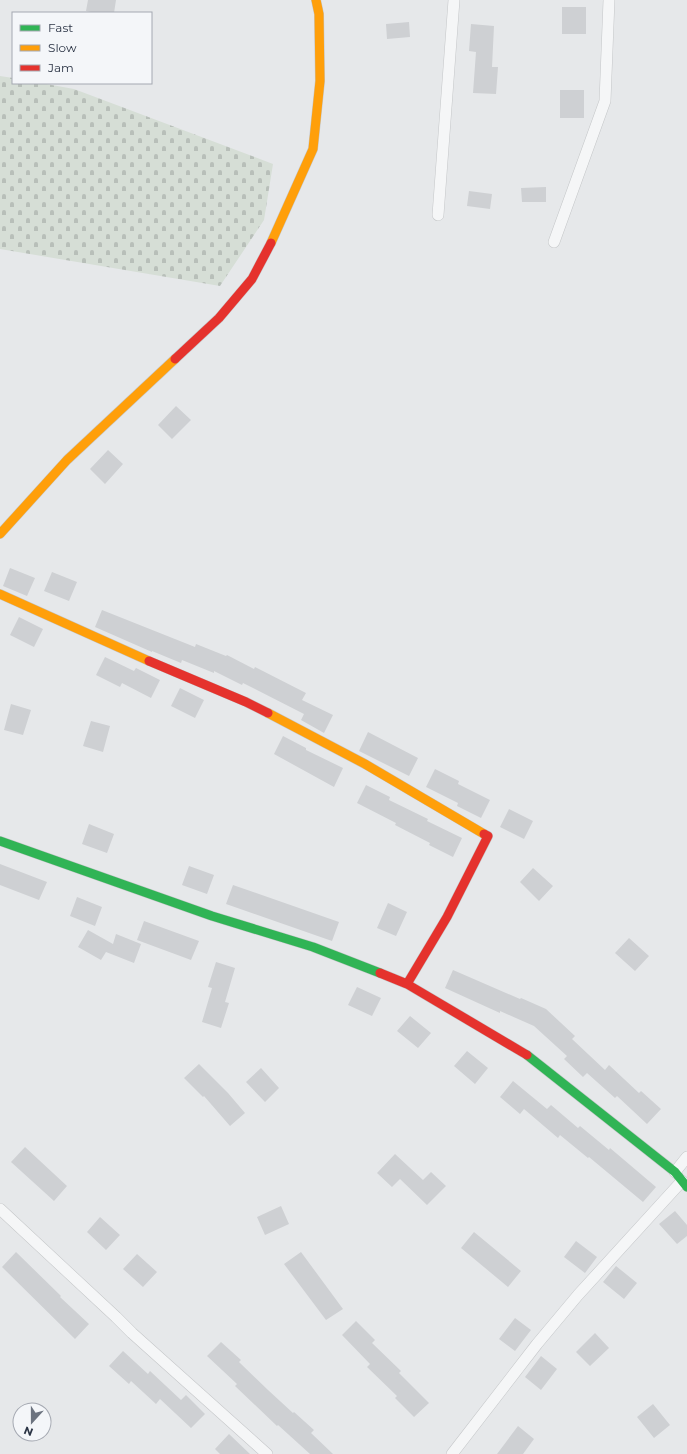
<svg xmlns="http://www.w3.org/2000/svg" width="687" height="1454" font-family="Montserrat,sans-serif">
	<style>
		.cemetery { fill: url(#cemetery-stones) }
		.building { fill: #ced0d3 }
		.lines { fill: none; stroke-linecap: round; stroke-linejoin: round }
		.street-casing { stroke: #c4c6c8; stroke-width: 12 }
		.fast-casing { stroke: #c4c6c8; stroke-width: 10 }
		.slow-casing { stroke: #c4c6c8; stroke-width: 10 }
		.jam-casing { stroke: #c4c6c8; stroke-width: 10 }
		.street { stroke: #f5f6f7; stroke-width: 11 }
		.fast { stroke: #30b455; stroke-width: 9 }
		.slow { stroke: #ff9f0a; stroke-width: 9 }
		.jam { stroke: #e5322d; stroke-width: 9 }
	</style>
	<defs>
		<pattern id="cemetery-stones" width="16" height="16" patternUnits="userSpaceOnUse"><rect width="16" height="16" fill="#d6ded6"/><path d="M2 7V4a2 2 0 0 1 4 0v3zM10 15v-3a2 2 0 0 1 4 0v3z" fill="#b8bfb9"/></pattern>
	</defs>
	<rect width="100%" height="100%" fill="#e6e8ea"/>
	<!-- cemetery -->
	<path class="cemetery" d="M0,76L13,78V83H41L74,89L273,164L264,220L220,286L0,249Z"/>
	<!-- building -->
	<path class="building" d="M88,0H116L114,13H96L86,11Z
		M562,7H586V34H562Z
		M409,22L410,37L387,39L386,24Z
		M471,24L494,26L492,67H498L496,94L473,93L476,52L469,51Z
		M560,90H584V118H560Z
		M546,187V202H522L521,188Z
		M469,191L492,194L490,209L467,206Z
		M176,406L191,420L172,439L158,425Z
		M108,450L123,464L105,484L90,469Z
		M10,568L35,578L27,596L3,586Z
		M52,572L77,582L69,601L44,591Z
		M102,610L195,647L196,644L226,656L227,655L254,669L255,667L306,693L302,700L333,715L324,733L301,720L304,714L243,683L242,685L214,671V673L182,660L181,663L152,651V652L95,627Z
		M19,617L43,629L34,647L10,635Z
		M105,657L134,671L136,668L160,680L151,698L122,683L120,687L96,675Z
		M180,688L204,700L195,718L171,706Z
		M11,704L31,710L23,735L4,730Z
		M91,721L110,726L103,752L83,746Z
		M368,732L418,758L409,776L359,751Z
		M283,736L306,748V750L343,768L334,787L274,754Z
		M435,769L459,781L458,784L490,800L481,818L457,806L458,803L426,787Z
		M366,785L390,797L389,800L428,819L427,821L462,838L453,857L429,845L430,843L395,825L396,823L357,803Z
		M509,809L533,821L524,839L500,827Z
		M89,824L114,834L107,853L82,844Z
		M0,864L47,882L39,900L0,885Z
		M189,866L214,875L207,894L182,885Z
		M533,868L553,886L539,901L520,882Z
		M233,885L339,922L332,941L226,904Z
		M77,897L102,907L95,926L70,916Z
		M388,903L407,912L396,936L377,928Z
		M144,921L199,941L191,960L137,940Z
		M88,930L113,944L116,934L141,944L134,963L106,952L101,960L78,947Z
		M629,938L649,956L635,971L615,953Z
		M216,962L235,968L225,1002L229,1003L221,1028L202,1022L212,988L208,987Z
		M453,970L520,999L521,998L546,1009L575,1036L572,1039L605,1070L609,1065L639,1093L641,1091L661,1109L647,1124L617,1096L615,1098L587,1073L583,1077L564,1059L567,1056L534,1026L500,1011V1013L445,988Z
		M357,987L381,998L372,1016L348,1005Z
		M410,1016L431,1033L418,1048L397,1031Z
		M467,1051L488,1068L475,1084L454,1066Z
		M199,1064L228,1093L245,1113L230,1126L204,1096L203,1097L184,1078Z
		M261,1068L279,1088L265,1102L246,1082Z
		M513,1081L547,1109L551,1105L578,1128L580,1126L609,1150L610,1148L656,1187L643,1202L589,1157L588,1158L560,1135L558,1138L524,1109L520,1114L500,1097Z
		M25,1147L67,1186L54,1201L11,1162Z
		M395,1154L423,1180L431,1172L446,1186L427,1205L400,1179L392,1187L377,1173Z
		M281,1206L289,1224L265,1235L257,1217Z
		M675,1211L687,1225V1236L677,1244L659,1224Z
		M100,1217L120,1235L106,1250L87,1232Z
		M474,1232L521,1271L508,1287L461,1248Z
		M576,1241L597,1257L585,1273L564,1257Z
		M16,1252L61,1296L60,1297L89,1324L75,1339L2,1267Z
		M301,1252L343,1309L326,1320L284,1264Z
		M137,1254L157,1272L143,1287L123,1269Z
		M616,1266L637,1283L624,1299L603,1282Z
		M515,1318L531,1330L515,1351L499,1339Z
		M356,1321L375,1340L372,1343L401,1371L399,1373L429,1403L414,1417L395,1398L397,1396L367,1367L370,1364L342,1335Z
		M595,1333L609,1348L590,1366L576,1352Z
		M221,1342L241,1360L239,1362L268,1390L293,1413L294,1412L314,1430L311,1433L333,1454H310L278,1425L277,1426L235,1386L237,1384L207,1356Z
		M123,1351L148,1374L150,1371L181,1400L186,1395L205,1414L191,1428L160,1399L156,1404L131,1381L129,1384L109,1366Z
		M541,1356L557,1369L541,1390L525,1377Z
		M653,1404L670,1425L654,1438L637,1417Z
		M518,1426L534,1439L523,1454H497Z
		M229,1434L250,1454H220L215,1449Z"/>
	<g class="lines">
		<!-- street casing -->
		<g class="street-casing">
			<path id="street" d="M438,215L454,0
				M554,242L605,101L609,0
				M675,1172L687,1157
				M0,1209L116,1317L132,1333L267,1454
				M452,1454L537,1344L578,1295L682,1181"/>
		</g>
		<!-- fast casing -->
		<g class="fast-casing">
			<path id="fast" d="M0,841L212,916L313,947L380,973
				M527,1055L675,1172L687,1187"/>
		</g>
		<!-- slow casing -->
		<g class="slow-casing">
			<path id="slow" d="M271,243L313,149L320,81L319,14L316,0
				M0,534L67,460L175,359
				M0,594L149,661
				M268,713L365,764L484,834"/>
		</g>
		<!-- jam casing -->
		<g class="jam-casing">
			<path id="jam" d="M175,359L219,318L252,279L271,243
				M149,661L246,702L268,713
				M380,973L407,984L527,1055
				M407,984L447,917L488,836L484,834"/>
		</g>
		<!-- street -->
		<use href="#street" class="street"/>
		<!-- fast -->
		<use href="#fast" class="fast"/>
		<!-- slow -->
		<use href="#slow" class="slow"/>
		<!-- jam -->
		<use href="#jam" class="jam"/>
	</g>
	<!-- legend -->
	<rect x="12" y="12" width="140" height="72" fill="#f4f6f9" stroke="#a4a8b1"/>
	<rect x="20" y="25" width="20" height="6" fill="#30b455" stroke="#a4a8b1"/>
	<text x="48" y="32" font-size="12" fill="#2b3445">Fast</text>
	<rect x="20" y="45" width="20" height="6" fill="#ff9f0a" stroke="#a4a8b1"/>
	<text x="48" y="52" font-size="12" fill="#2b3445">Slow</text>
	<rect x="20" y="65" width="20" height="6" fill="#e5322d" stroke="#a4a8b1"/>
	<text x="48" y="72" font-size="12" fill="#2b3445">Jam</text>
	<!-- north arrow -->
	<g transform="translate(32 1422) rotate(201)"><circle r="19" fill="#f4f6f9" stroke="#a4a8b1"/>
	<path d="M0-3L7 15L0 10L-7 15Z" fill="#6c737f"/>
	<text y="-6" font-size="11" font-weight="bold" text-anchor="middle" fill="#2b3445">N</text>
	</g>
</svg>
